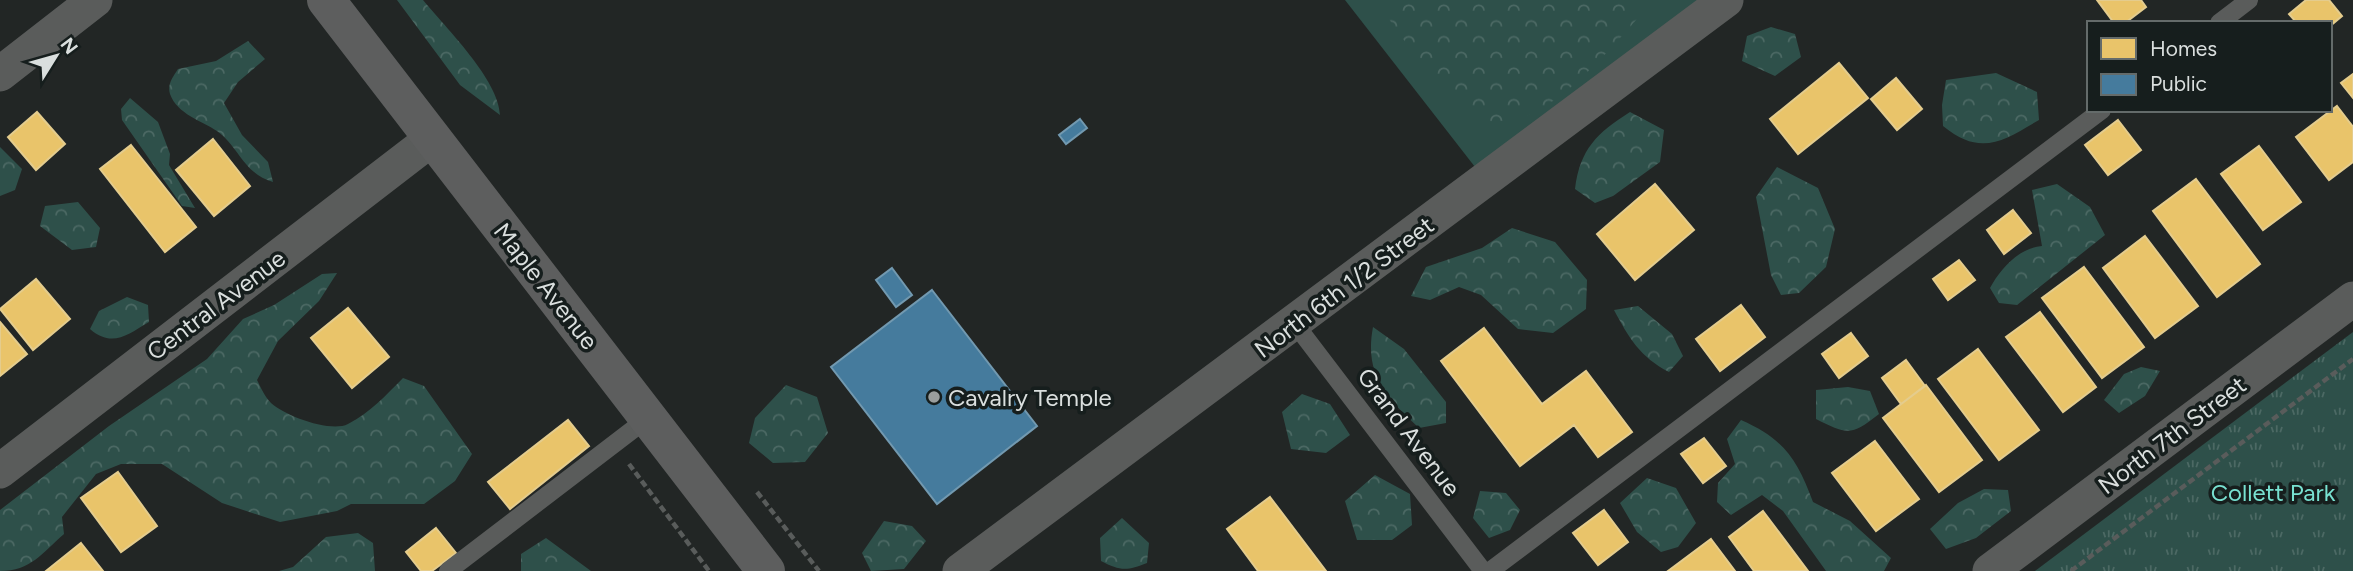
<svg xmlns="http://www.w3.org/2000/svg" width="2353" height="571" font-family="Figtree,sans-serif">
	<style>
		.grass { fill: #2e504a }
		.forest { fill: url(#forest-crowns) }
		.park { fill: url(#park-tufts) }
		.homes { fill: #e9c46a; stroke: #e4cc8d; stroke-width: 2 }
		.public { fill: #457b9d; stroke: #7299b0; stroke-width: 2 }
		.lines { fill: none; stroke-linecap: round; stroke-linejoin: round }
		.path { stroke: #595c5b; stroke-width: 4.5; stroke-dasharray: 7 3.5; stroke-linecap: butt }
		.service { stroke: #5a5c5b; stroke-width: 18 }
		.minor { stroke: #5a5c5b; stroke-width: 35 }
		.secondary { stroke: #5d5e5e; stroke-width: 38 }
		.poi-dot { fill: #9a9e9d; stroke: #161e1d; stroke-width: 2.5 }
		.labels { text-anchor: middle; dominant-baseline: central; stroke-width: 7; stroke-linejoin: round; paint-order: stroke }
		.street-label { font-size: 24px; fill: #dadfde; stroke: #161e1d }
		.poi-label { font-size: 24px; fill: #dadfde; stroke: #161e1d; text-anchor: start }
		.park-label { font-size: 24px; fill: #78e1d1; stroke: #161e1d }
	</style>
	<defs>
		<pattern id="forest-crowns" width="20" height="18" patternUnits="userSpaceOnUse" patternTransform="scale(1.75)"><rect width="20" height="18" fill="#2e504a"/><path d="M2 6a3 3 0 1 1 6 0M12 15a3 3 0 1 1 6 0" fill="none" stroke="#4c6964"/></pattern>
		<pattern id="park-tufts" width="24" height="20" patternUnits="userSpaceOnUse" patternTransform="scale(1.75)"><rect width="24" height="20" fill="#2e504a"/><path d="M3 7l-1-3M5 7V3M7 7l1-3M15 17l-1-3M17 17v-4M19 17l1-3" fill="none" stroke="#4c6964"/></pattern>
	</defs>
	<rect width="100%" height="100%" fill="#222625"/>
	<!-- grass -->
	<path class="grass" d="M1345,0H1701L1475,167Z"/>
	<!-- forest -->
	<path class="forest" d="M397,0H423C446,28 499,80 500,115L460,85Z
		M1379,0H1654C1620,37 1563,110 1513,120C1502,122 1491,121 1480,122C1451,96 1393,35 1379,0Z
		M1771,27L1795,34L1801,57L1775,76L1742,61L1747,36Z
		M248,41L265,59L238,82L224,103L242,135L268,162L273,182C243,173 240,148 217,131C202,121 177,114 170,94C167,84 173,77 178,69L216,61Z
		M1996,73L2037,92L2039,120C2003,141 1981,157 1943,126L1942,105L1946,80Z
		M130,98L158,122L170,154L169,165L195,208L182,206L122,120L121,109Z
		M1630,112L1664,130L1660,162L1613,196L1595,203L1575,189C1580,149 1597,133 1630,112Z
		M0,147L22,169L15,190L0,196Z
		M1777,167L1818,188L1835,229L1826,267L1799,293L1781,295L1771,275L1756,197Z
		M2057,184L2090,207L2105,235L2017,305L1999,303L1990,288C2001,268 2019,248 2042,246L2032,190Z
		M78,202L100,228L96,247L72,250L40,226L45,206Z
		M1512,228L1555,242L1587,280L1586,309L1553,333L1518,329L1481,295L1459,287L1430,300L1411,296L1426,267L1482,248Z
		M337,273L319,301L278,341L257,380C261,388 265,397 271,403C285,416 331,433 348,424C370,413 386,395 403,378L424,386L472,454L455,481L424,504H351L337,511L280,522L222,503L162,464H121L96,474L62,517L64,534C42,553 31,571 0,571V510L109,426L207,359L243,319L274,305L322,274Z
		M127,297L148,305L149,322C127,335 112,348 90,329L99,311Z
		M1638,306L1672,334L1683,356L1669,372C1640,357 1629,338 1614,310Z
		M1373,327L1404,349L1446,402V423L1419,428C1386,397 1364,375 1373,327Z
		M2141,367L2160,371L2145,396L2119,413L2104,400L2124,374Z
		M786,385L817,397L828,433L805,462L773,463L749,443L755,418Z
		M1848,387L1870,391L1879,414C1851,436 1848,435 1816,419V390Z
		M1302,394L1330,404L1350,435L1326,453L1291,449L1282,412Z
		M1741,420C1784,439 1797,459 1813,502L1850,521L1891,558L1884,571H1826L1783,511L1762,495L1731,515L1717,502L1718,483L1735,464L1727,439Z
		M1375,475L1410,494L1412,525L1392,540H1357L1345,501Z
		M1647,478L1676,488L1696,523L1678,547L1661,552L1637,532L1620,503Z
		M1984,489L2008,490L2011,511L1976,538L1946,549L1930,529L1958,503Z
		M1480,491L1506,493L1520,510L1510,530L1489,538L1473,518Z
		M1122,518L1149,543L1147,563C1127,571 1120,571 1101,561L1100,538Z
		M884,521L912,526L926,541L904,569L871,571L862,553Z
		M358,533L373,543L375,571H279L293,567L326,537Z
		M546,538L591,571H521V554Z"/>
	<!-- park -->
	<path class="park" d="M2353,332V571H2035Z"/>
	<!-- homes -->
	<path class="homes" d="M2097,0H2141L2146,7L2125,23H2114Z
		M2306,0H2329L2342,16L2330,26V23H2297L2289,14Z
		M1839,63L1868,98L1798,154L1770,119Z
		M2353,74V98L2341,83Z
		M1896,78L1922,109L1897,130L1871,99Z
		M2337,106L2353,127V162L2329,180L2296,137Z
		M37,112L65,144L36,170L8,137Z
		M2118,120L2141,150L2108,175L2085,145Z
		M213,139L250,186L214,216L176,170Z
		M131,145L196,227L165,252L100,169Z
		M2259,146L2301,202L2263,230L2221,174Z
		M2196,179L2260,264L2217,297L2153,211Z
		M1655,184L1694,230L1635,280L1597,234Z
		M2013,210L2031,233L2004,254L1987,230Z
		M2145,236L2198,306L2155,338L2103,268Z
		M1959,260L1975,280L1948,300L1933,279Z
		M2084,267L2144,347L2102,378L2042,298Z
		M36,279L70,319L33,350L0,309Z
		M1741,305L1765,337L1720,371L1696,339Z
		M348,308L389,357L352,388L311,338Z
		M2040,312L2096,387L2063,412L2006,337Z
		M0,322L27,354L0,376Z
		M1484,328L1542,404L1586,371L1632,432L1598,457L1574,425L1520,466L1441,361Z
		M1851,333L1868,356L1839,378L1822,354Z
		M1978,349L2039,430L1999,460L1938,379Z
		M1906,360L1925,386L1901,404L1882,378Z
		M1926,385L1982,460L1939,492L1883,418Z
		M568,420L589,446L510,509L488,482Z
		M1704,438L1726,466L1703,483L1681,454Z
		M1875,441L1919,499L1876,531L1832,473Z
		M118,472L157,526L121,552L81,498Z
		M1270,497L1326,571H1258L1227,529Z
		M1604,510L1628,542L1598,565L1573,533Z
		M1763,511L1808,571H1754L1729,537Z
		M436,528L456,553L432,571H421L406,552Z
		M1711,539L1735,571H1668Z
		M81,543L103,571H46Z"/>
	<!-- public -->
	<path class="public" d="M1080,119L1087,128L1066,144L1059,135Z
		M892,268L912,295L896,307L876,280Z
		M932,290L1037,426L937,504L831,367Z"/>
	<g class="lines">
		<!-- path -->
		<path class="path" d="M629,464L709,571
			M757,492L819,571
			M2071,571L2353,359"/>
		<!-- service -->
		<path class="service" d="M2219,23L2249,0
			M1295,324L1483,571
			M448,571L648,418
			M1490,571L2102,110"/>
		<!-- minor -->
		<path class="minor" d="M0,74L95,0
			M0,471L433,138
			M960,571L1726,0
			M1990,571L2353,299"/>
		<!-- secondary -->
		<path class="secondary" d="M326,0L766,571"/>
	</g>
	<!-- markers -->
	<circle class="poi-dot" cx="934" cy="397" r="7"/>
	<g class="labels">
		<!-- street labels -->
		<g class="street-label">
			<text transform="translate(546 286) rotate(52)">Maple Avenue</text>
			<text transform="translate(1344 287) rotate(-37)">North 6th 1/2 Street</text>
			<text transform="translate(216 305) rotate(-37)">Central Avenue</text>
			<text transform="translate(1409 432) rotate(53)">Grand Avenue</text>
			<text transform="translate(2172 435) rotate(-37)">North 7th Street</text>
		</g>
		<!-- poi labels -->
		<g class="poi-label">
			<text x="948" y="397">Cavalry Temple</text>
		</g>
		<!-- park labels -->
		<g class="park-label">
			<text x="2273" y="492">Collett Park</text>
		</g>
	</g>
	<!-- legend -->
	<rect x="2087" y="21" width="245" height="91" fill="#161e1d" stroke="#646b6a" stroke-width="2"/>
	<rect x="2101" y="38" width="35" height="21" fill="#e9c46a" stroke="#646b6a" stroke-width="2"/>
	<text x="2150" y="56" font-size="21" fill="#dadfde">Homes</text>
	<rect x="2101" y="74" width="35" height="21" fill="#457b9d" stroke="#646b6a" stroke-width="2"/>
	<text x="2150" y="91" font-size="21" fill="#dadfde">Public</text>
	<!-- north arrow -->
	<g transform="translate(56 56) rotate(53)" stroke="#161e1d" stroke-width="5" paint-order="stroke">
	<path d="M0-5L12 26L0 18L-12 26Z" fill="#dadfde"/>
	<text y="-10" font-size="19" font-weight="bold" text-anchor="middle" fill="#dadfde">N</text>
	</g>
</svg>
